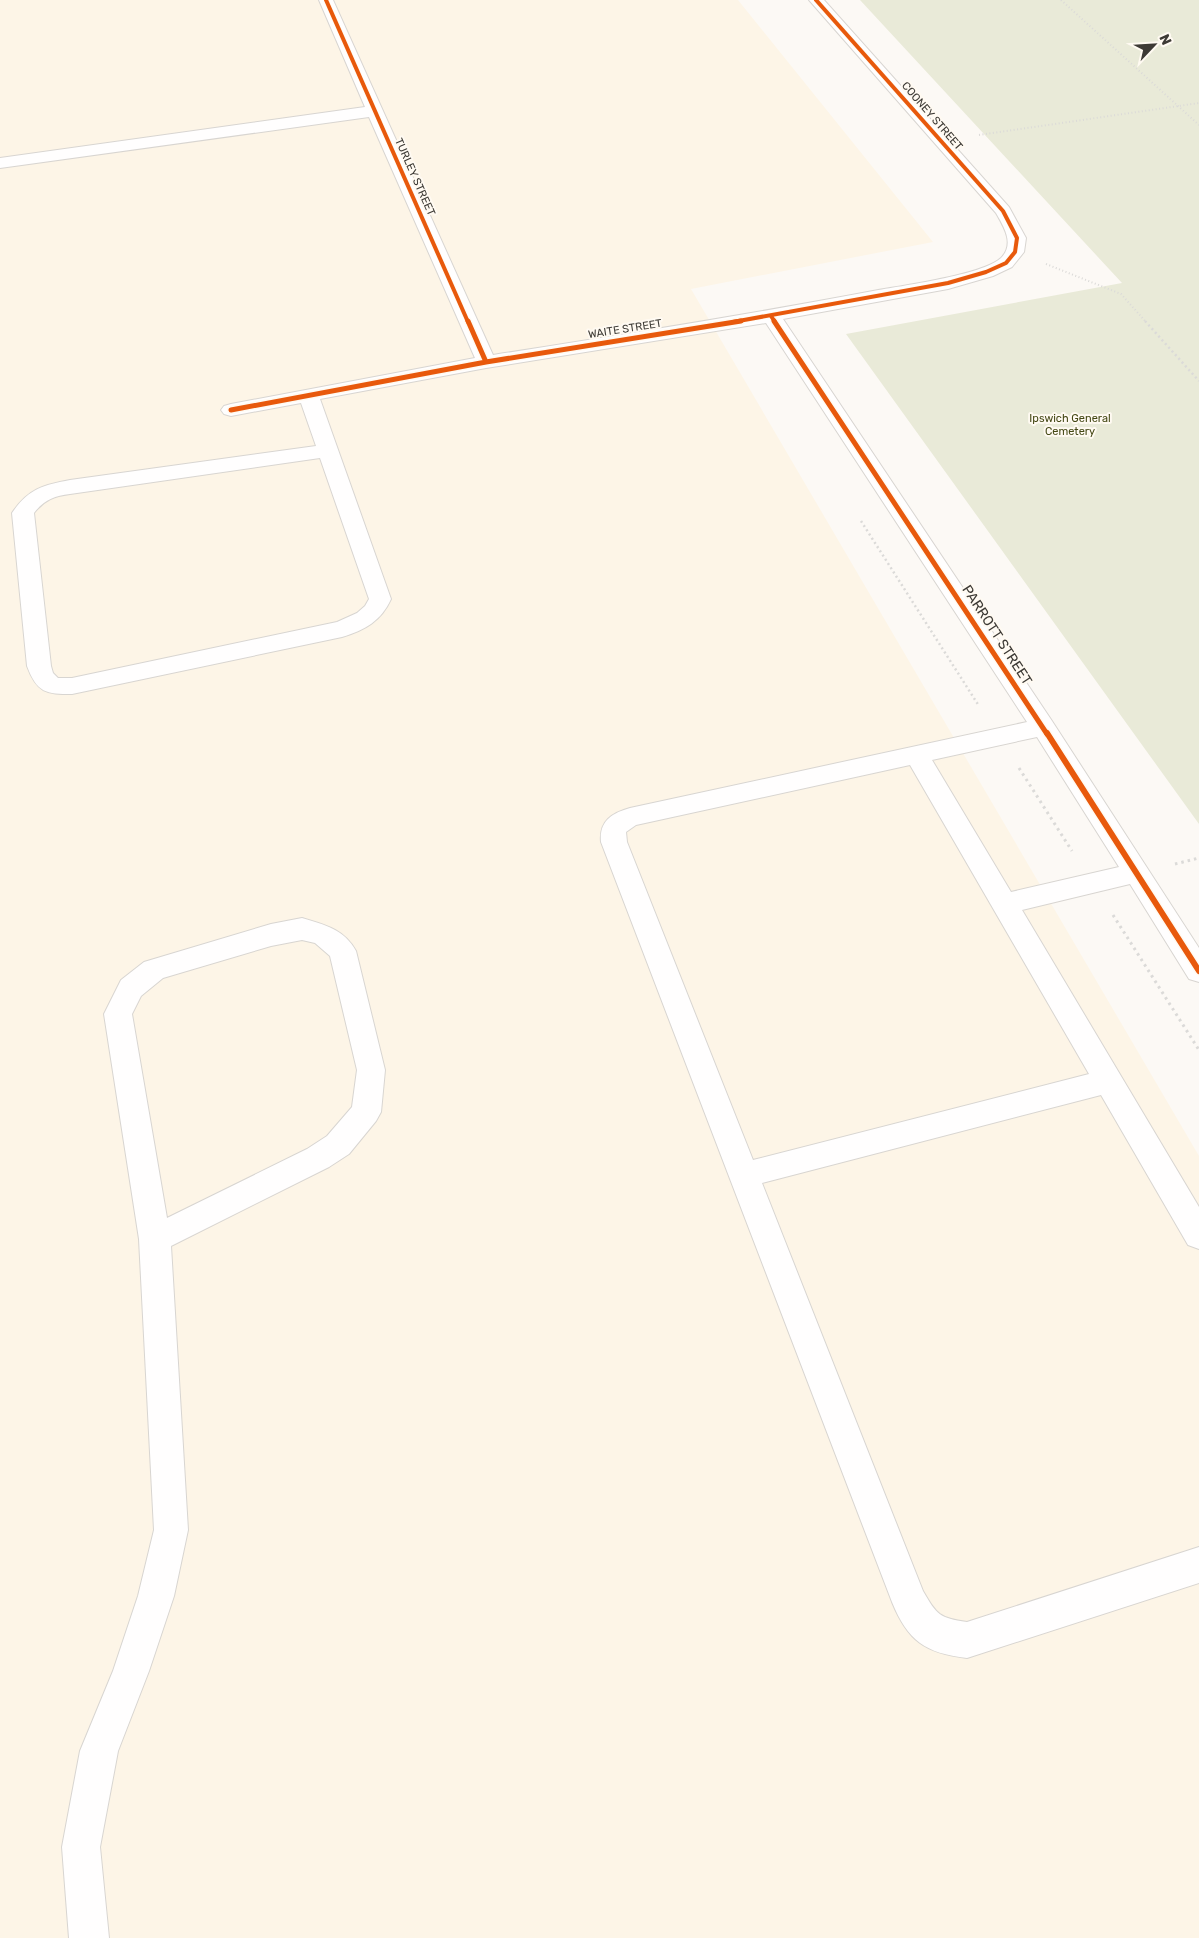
<svg xmlns="http://www.w3.org/2000/svg" width="1199" height="1938" font-family="Rubik,sans-serif">
	<style>
		.built { fill: #fdf5e7 }
		.green { fill: #e9ead8 }
		.lines { fill: none; stroke-linecap: round; stroke-linejoin: round }
		.minor-casing { stroke: #d8d5d1; stroke-width: 2 }
		.path-far2 { stroke: #dbdad8; stroke-width: 2; stroke-dasharray: 1 2.5; stroke-linecap: butt }
		.path-far1 { stroke: #dbdad8; stroke-width: 2.5; stroke-dasharray: 2 3; stroke-linecap: butt }
		.path { stroke: #dbdad8; stroke-width: 3; stroke-dasharray: 2.5 4; stroke-linecap: butt }
		.minor { fill: #fffefe; fill-rule: evenodd }
		.cycleway-far2-casing { stroke: #fffaf2; stroke-width: 5.5 }
		.cycleway-far1-casing { stroke: #fffaf2; stroke-width: 8 }
		.cycleway-casing { stroke: #fffaf2; stroke-width: 9 }
		.cycleway-far2 { stroke: #e8590c; stroke-width: 4 }
		.cycleway-far1 { stroke: #e8590c; stroke-width: 5 }
		.cycleway { stroke: #e8590c; stroke-width: 6 }
		.labels { text-anchor: middle; dominant-baseline: central; stroke-width: 4; stroke-linejoin: round; paint-order: stroke }
		.far-street-label { font-size: 11px; fill: #3d3a35; stroke: #fffaf2 }
		.far-park-label { font-size: 11px; fill: #444815; stroke: #fffaf2 }
		.street-label { font-size: 14px; fill: #3d3a35; stroke: #fffaf2 }
	</style>
	<rect width="100%" height="100%" fill="#fcf9f5"/>
	<!-- built -->
	<path class="built" d="M0,0H738L933,242L691,289L1199,1156V1938H0Z"/>
	<!-- green -->
	<path class="green" d="M860,0H1199V824L846,334L1122,283Z"/>
	<g class="lines">
		<!-- minor casing -->
		<g class="minor-casing">
			<path id="minor" d="M319,0H333L493,355C620,335 747,315 873,291C900,286 983,275 1001,258C1015,244 1004,227 996,213L809,0H824L1009,207L1026,238L1024,252L1012,267L993,276L948,289L783,319L1052,721L1199,948V982L1189,979L1130,884L1022,910L1199,1207V1249L1188,1245L1101,1095L762,1183L923,1591C937,1615 939,1618 967,1622L1199,1547V1583L967,1658C925,1653 908,1641 892,1602L601,842C599,821 612,813 630,808L1027,722L766,323L486,368L320,399L391,599C381,621 365,630 342,637L72,694C46,694 37,693 27,666L12,513C28,489 43,485 70,480L316,446L301,403L231,416L224,414L221,410L224,406L231,404L475,358L369,117L0,168V158L365,107ZM320,458L369,599L365,606L357,613L337,622L72,678H58L53,673L51,666L34,513C44,500 54,496 70,494ZM1037,737L1119,867L1011,892L932,760ZM910,765L1089,1074L753,1160L627,842L626,832L636,825Z
				M302,918C325,925 344,929 356,951L385,1070L381,1112L376,1121L349,1154L329,1167L171,1246L188,1530L174,1596L149,1671L118,1751L100,1847L109,1938H69L62,1847L80,1751L113,1671L138,1596L154,1530L139,1239L104,1014L121,980L144,962L271,924ZM302,940L315,943L330,956L357,1070L352,1107L327,1136L307,1149L167,1218L132,1014L141,996L163,978L271,946Z"/>
		</g>
		<!-- path-far2 -->
		<path class="path-far2" d="M1061,0L1199,125
			M979,135L1199,103
			M1046,264L1121,294L1146,322"/>
		<!-- path-far1 -->
		<path class="path-far1" d="M1145,321L1199,381
			M861,521L979,706"/>
		<!-- path -->
		<path class="path" d="M1019,768L1072,851
			M1175,864L1199,858
			M1113,915L1199,1050"/>
		<!-- minor -->
		<use href="#minor" class="minor"/>
		<!-- cycleway-far2 casing -->
		<g class="cycleway-far2-casing">
			<path id="cycleway-far2" d="M326,0L468,322
				M771,316L775,322
				M733,322L948,283L986,272L1006,263L1015,252L1017,238L1003,211L816,0"/>
		</g>
		<!-- cycleway-far1 casing -->
		<g class="cycleway-far1-casing">
			<path id="cycleway-far1" d="M468,321L486,362
				M774,321L1047,734
				M231,410L486,362L741,321"/>
		</g>
		<!-- cycleway casing -->
		<g class="cycleway-casing">
			<path id="cycleway" d="M1047,733L1199,971"/>
		</g>
		<!-- cycleway-far2 -->
		<use href="#cycleway-far2" class="cycleway-far2"/>
		<!-- cycleway-far1 -->
		<use href="#cycleway-far1" class="cycleway-far1"/>
		<!-- cycleway -->
		<use href="#cycleway" class="cycleway"/>
	</g>
	<g class="labels">
		<!-- far-street labels -->
		<g class="far-street-label">
			<text transform="translate(932 116) rotate(49)">COONEY STREET</text>
			<text transform="translate(415 177) rotate(66)">TURLEY STREET</text>
			<text transform="translate(625 329) rotate(-9)">WAITE STREET</text>
		</g>
		<!-- far-park labels -->
		<g class="far-park-label">
			<text x="1070" y="418">Ipswich General<tspan x="1070" dy="13">Cemetery</tspan></text>
		</g>
		<!-- street labels -->
		<g class="street-label">
			<text transform="translate(997 635) rotate(57)">PARROTT STREET</text>
		</g>
	</g>
	<!-- north arrow -->
	<g transform="translate(1154 45) rotate(65)" stroke="#fffaf2" stroke-width="4" paint-order="stroke">
	<path d="M0-4L9 19L0 12L-9 19Z" fill="#3d3a35"/>
	<text y="-8" font-size="14" font-weight="bold" text-anchor="middle" fill="#3d3a35">N</text>
	</g>
</svg>
